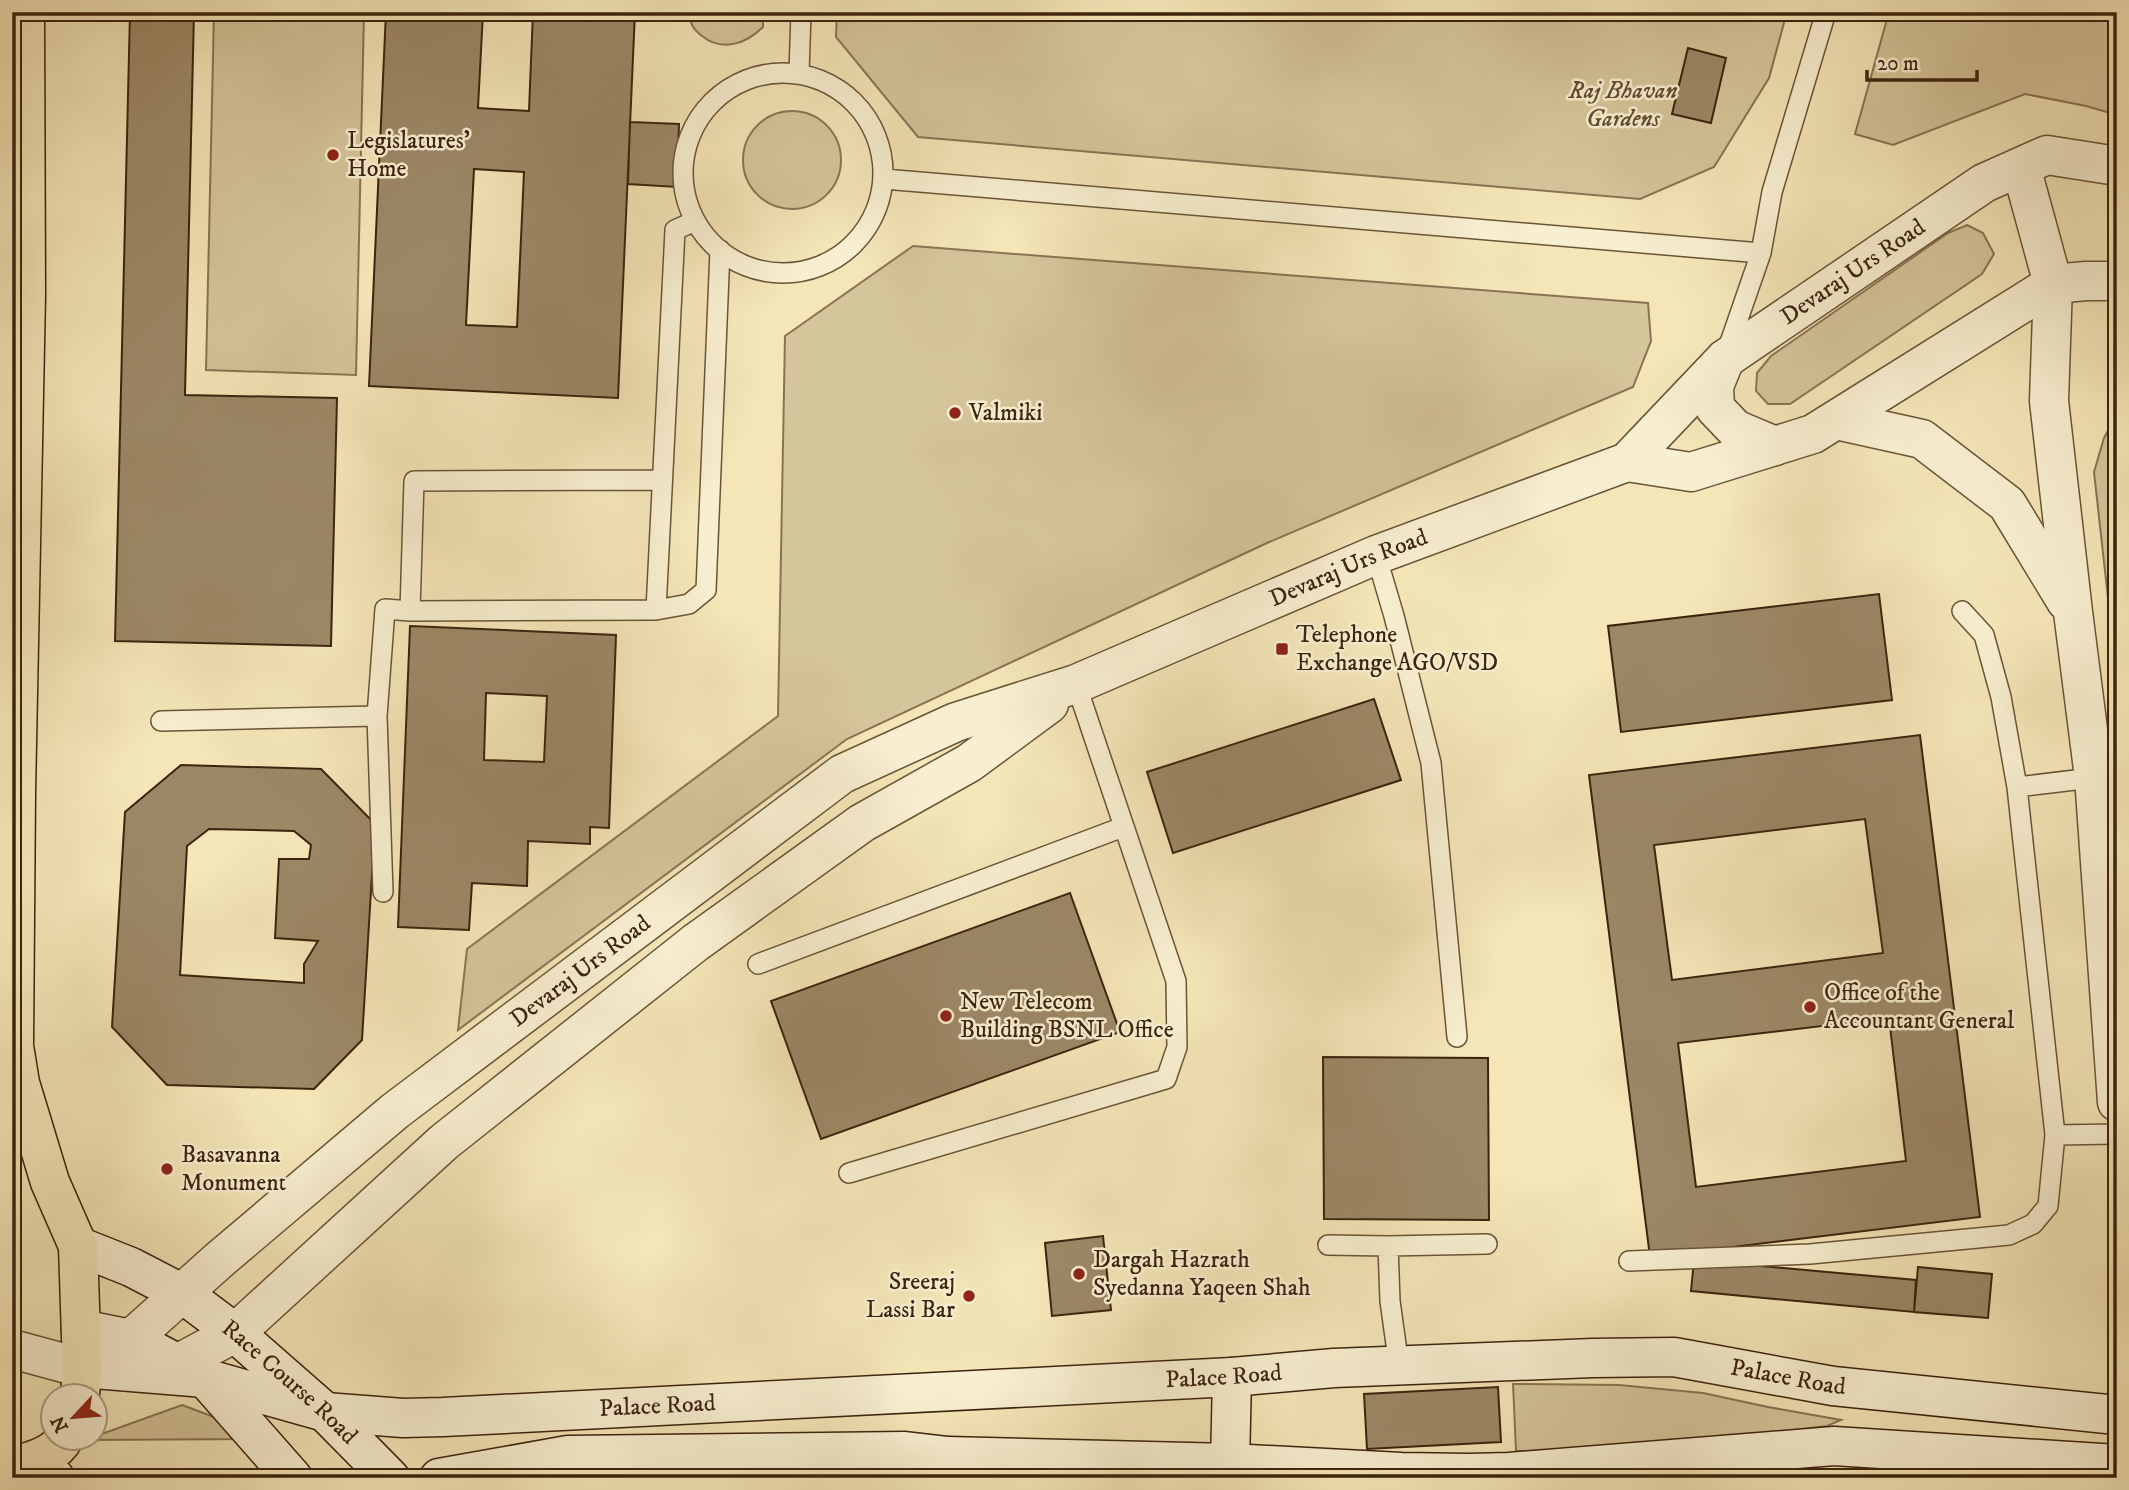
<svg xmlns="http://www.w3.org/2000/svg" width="2129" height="1490" font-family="'IM FELL DW Pica',serif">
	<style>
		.green { fill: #d5c59a; stroke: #887454; stroke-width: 2 }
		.building { fill: #9c8866; stroke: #3c230e; stroke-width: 2; fill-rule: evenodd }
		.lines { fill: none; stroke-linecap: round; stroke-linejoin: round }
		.service-casing { stroke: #6a5438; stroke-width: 22 }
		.tertiary-casing { stroke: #6a5438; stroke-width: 41 }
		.secondary-casing { stroke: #3c230e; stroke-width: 41 }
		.primary-casing { stroke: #3c230e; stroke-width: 41 }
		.service { stroke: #f8efd0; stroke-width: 19 }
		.tertiary { stroke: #f8efd0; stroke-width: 38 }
		.secondary { stroke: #f8efd0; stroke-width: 38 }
		.primary { stroke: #f4e6b7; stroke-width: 38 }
		.poi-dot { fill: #8f2418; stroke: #f8efd0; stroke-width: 2.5 }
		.labels { text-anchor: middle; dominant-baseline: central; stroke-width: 5; stroke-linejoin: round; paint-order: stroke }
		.park-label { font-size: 24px; font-style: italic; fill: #624c31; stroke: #f8efd0 }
		.poi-label { font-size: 24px; fill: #3c230e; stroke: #f8efd0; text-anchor: start }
		.street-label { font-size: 24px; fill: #3c230e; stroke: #f8efd0 }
	</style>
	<rect width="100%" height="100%" fill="#f4e6b7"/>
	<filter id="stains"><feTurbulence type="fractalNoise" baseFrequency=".00286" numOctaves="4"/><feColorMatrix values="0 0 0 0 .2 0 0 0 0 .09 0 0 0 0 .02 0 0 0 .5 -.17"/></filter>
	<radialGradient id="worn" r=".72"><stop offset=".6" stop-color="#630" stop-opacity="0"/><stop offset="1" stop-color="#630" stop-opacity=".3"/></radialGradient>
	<!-- green -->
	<path class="green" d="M214,12H364L356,375L206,370Z
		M690,12H763V27C746,44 722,52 702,36C693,29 689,23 690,12Z
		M837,12H1787L1769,78L1714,167L1640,199L918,137L836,37Z
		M1889,12H2117V115L2086,106L2025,94L1893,145L1855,134Z
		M743 160a49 49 0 1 1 98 0a49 49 0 1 1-98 0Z
		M1967,225L1983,233L1994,254L1982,274L1790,404H1768L1756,391L1757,373L1771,356L1948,233Z
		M913,246L1648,303L1651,341L1633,387L1267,543L847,739L458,1030L467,949L778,716L785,336Z
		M2117,414V679L2094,472L2104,438Z
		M1513,1384L1619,1385L1703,1393L1768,1407L1841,1420L1827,1426L1712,1440L1604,1450L1516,1451Z
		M182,1405L222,1420L252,1439L85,1440Z"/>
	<!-- building -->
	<path class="building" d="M130,12H194L185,395L337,398L331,646L115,641Z
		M386,12H483L478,108L529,111L533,12H635L618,398L369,386ZM474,169L524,172L517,327L466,325Z
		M1688,48L1726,58L1711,123L1672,114Z
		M630,122L679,124L677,187L628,184Z
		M1879,594L1892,700L1621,732L1608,626Z
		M410,626L616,635L609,828L590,827V844L528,841L527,886L472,883L469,930L398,927ZM486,693L547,696L544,762L484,760Z
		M1374,699L1401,780L1173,853L1147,772Z
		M1920,735L1980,1217L1650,1257L1589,775ZM1865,819L1883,953L1672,980L1654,845ZM1889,1018L1906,1161L1696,1187L1678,1043Z
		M181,765L321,769L375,824L362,1040L314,1089L167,1085L112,1027L125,812ZM209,829L294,831L311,845L309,859H279L275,938L318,941L304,964V983L180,975L187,846Z
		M1070,893L1120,1032L821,1139L771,1001Z
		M1323,1057L1488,1058L1489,1220L1324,1219Z
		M1103,1236L1111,1310L1052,1316L1045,1243Z
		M1694,1260L1916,1280L1914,1312L1691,1291Z
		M1918,1267L1992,1274L1988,1318L1914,1312Z
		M1498,1387L1501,1442L1367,1449L1364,1394Z"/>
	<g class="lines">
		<!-- service casing -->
		<g class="service-casing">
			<path id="service" d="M683 173a100 100 0 1 1 200 0a100 100 0 1 1-200 0Z
				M799,73L801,12
				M884,179L1761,253
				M1726,354L1761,253L1772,192L1826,12
				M1376,555L1394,616L1431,763L1457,1037
				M656,610L675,230L695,221
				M410,611L414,481L662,480
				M377,716L383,892
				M161,721L377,716L385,609L410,611L656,610L689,604L706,590L720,250
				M2017,787L2117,775
				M758,964L1123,827
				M2055,1135L2117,1134
				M849,1173L1166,1079L1177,1047L1176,981L1076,684
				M1328,1245L1388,1246
				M1629,1261L1810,1254L2009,1235L2033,1224L2048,1206L2055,1135L2017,787L2001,697L1984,635L1962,611
				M1399,1366L1390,1301L1388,1246L1487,1244"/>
		</g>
		<!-- tertiary casing -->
		<g class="tertiary-casing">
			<g id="tertiary">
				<path d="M2021,167L2053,284L2049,401L2073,612L2094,777L2117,1102"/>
				<path d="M1725,359L1714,386L1715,408L1735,429L1775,446"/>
				<path d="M1836,420L1922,439L2007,504L2066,601"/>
				<path d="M1627,462L1691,472L1813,434L2053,284L2086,281H2117"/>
				<path id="s1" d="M131,1339L218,1261L395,1111L842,774L956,722L1076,684L1376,555L1627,462L1725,359L1984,183L2047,155L2117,166"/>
				<path d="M12,1349L82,1368"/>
				<path d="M179,1363L235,1333L444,1142L695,943L862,823L969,763L1049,704"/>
			</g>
		</g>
		<!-- secondary casing -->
		<g class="secondary-casing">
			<g id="secondary">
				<path id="s2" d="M78,1246L131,1267L183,1294L235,1333L325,1412L390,1478"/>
				<path d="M81,1329L131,1339L205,1378L293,1478"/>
				<path id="s3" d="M82,1368L205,1378L325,1412L403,1418L443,1417L1232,1377L1334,1368L1593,1358L1674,1357L1833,1386L2117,1415"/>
				<path d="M1230,1463L1232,1377"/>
				<path d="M12,1473L55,1478"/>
				<path d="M439,1478L568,1455L905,1451L948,1456L1230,1463L1401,1472L1469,1473L1509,1472L1834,1446L2117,1464"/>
			</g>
		</g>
		<!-- primary casing -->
		<g class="primary-casing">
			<path id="primary" d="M25,12L26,295L16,793L14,1046L20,1083L50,1182L78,1246L82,1368L80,1396
				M12,1467C30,1461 55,1456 64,1438"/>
		</g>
		<!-- service -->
		<use href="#service" class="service"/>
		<!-- tertiary -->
		<use href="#tertiary" class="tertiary"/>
		<!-- secondary -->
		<use href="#secondary" class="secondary"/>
		<!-- primary -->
		<use href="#primary" class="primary"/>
	</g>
	<!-- markers -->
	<g class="poi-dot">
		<circle cx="333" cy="155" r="7"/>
		<circle cx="955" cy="413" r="7"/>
		<rect x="1275" y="642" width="14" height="14" rx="3.5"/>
		<circle cx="1810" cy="1007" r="7"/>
		<circle cx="946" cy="1016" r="7"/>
		<circle cx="167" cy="1169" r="7"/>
		<circle cx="1079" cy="1274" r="7"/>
		<circle cx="969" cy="1296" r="7"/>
	</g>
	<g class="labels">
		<!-- park labels -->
		<g class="park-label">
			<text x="1623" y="91">Raj Bhavan<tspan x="1623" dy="28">Gardens</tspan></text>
		</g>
		<!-- poi labels -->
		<g class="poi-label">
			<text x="347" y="141">Legislatures'<tspan x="347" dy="28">Home</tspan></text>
			<text x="969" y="413">Valmiki</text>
			<text x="1296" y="635">Telephone<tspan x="1296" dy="28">Exchange AGO/VSD</tspan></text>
			<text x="1824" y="993">Office of the<tspan x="1824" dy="28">Accountant General</tspan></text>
			<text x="960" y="1002">New Telecom<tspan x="960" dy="28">Building BSNL Office</tspan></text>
			<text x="181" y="1155">Basavanna<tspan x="181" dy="28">Monument</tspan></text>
			<text x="1093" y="1260">Dargah Hazrath<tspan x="1093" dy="28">Syedanna Yaqeen Shah</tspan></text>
			<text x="955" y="1282" text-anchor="end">Sreeraj<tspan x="955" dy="28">Lassi Bar</tspan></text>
		</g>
		<!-- street labels -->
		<g class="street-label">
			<text stroke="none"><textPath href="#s1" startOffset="2051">Devaraj Urs Road</textPath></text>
			<text stroke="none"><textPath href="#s1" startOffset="1456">Devaraj Urs Road</textPath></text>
			<text stroke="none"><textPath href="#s1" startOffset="581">Devaraj Urs Road</textPath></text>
			<text stroke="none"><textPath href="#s3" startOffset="1148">Palace Road</textPath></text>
			<text stroke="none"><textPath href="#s3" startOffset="1715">Palace Road</textPath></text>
			<text stroke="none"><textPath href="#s2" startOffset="254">Race Course Road</textPath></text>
			<text stroke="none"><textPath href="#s3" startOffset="581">Palace Road</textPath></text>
		</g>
	</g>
	<!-- margin -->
	<rect width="2129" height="1490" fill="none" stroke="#f4e6b7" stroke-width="42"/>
	<rect x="14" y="14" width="2101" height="1462" fill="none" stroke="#3c230e" stroke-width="3.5"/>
	<rect x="21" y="21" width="2087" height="1448" fill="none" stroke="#3c230e" stroke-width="2"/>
	<!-- north arrow -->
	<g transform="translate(74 1417) rotate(244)"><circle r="33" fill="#f8efd0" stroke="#ad9d82" stroke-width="2"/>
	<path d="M0-5L12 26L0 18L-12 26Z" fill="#8f2418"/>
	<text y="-10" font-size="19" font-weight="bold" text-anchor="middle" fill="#3c230e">N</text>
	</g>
	<!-- scale -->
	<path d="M1867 70v10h110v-10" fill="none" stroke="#3c230e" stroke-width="3.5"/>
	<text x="1877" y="70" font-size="21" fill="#3c230e" stroke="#f8efd0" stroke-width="5" paint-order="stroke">20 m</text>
	<rect width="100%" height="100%" filter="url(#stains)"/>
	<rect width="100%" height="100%" fill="url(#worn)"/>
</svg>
